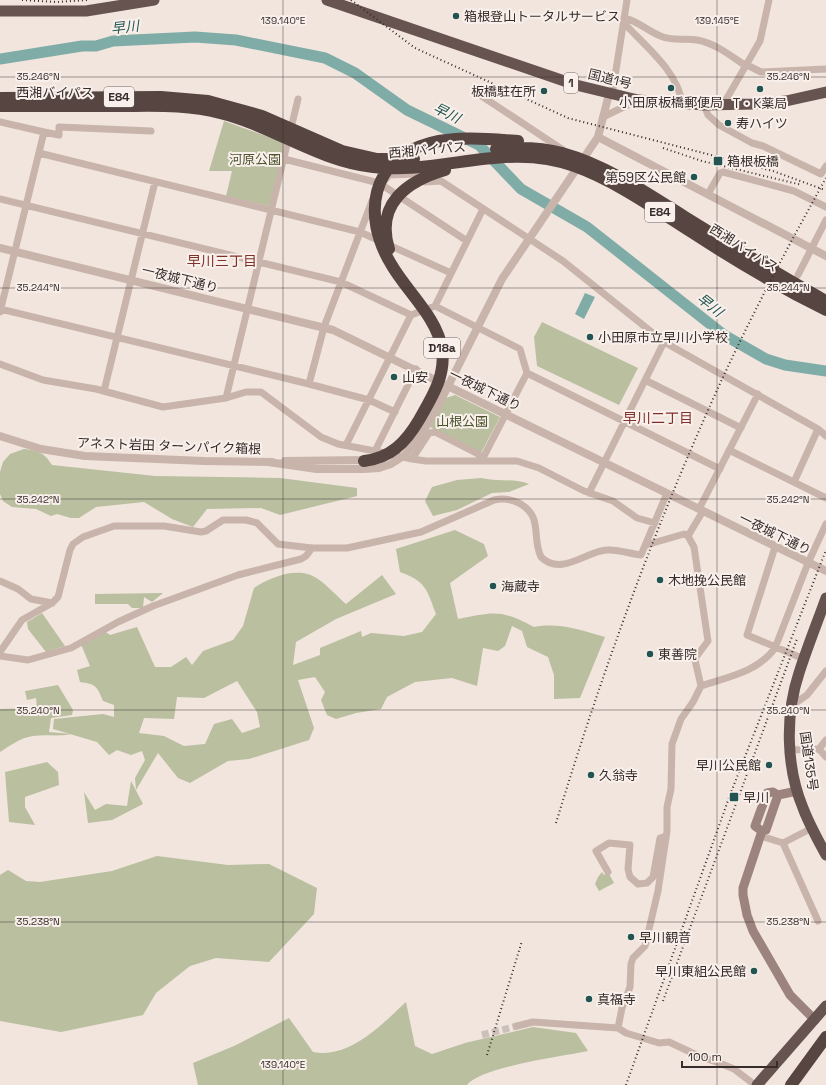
<svg xmlns="http://www.w3.org/2000/svg" width="826" height="1085" font-family="'Space Grotesk','Noto Sans JP',sans-serif">
	<style>
		.green { fill: #b9bf9f; fill-rule: evenodd }
		.water { fill: #80aca7 }
		.lines { fill: none; stroke-linecap: round; stroke-linejoin: round }
		.river { stroke: #80aca7; stroke-width: 11 }
		.minor-tunnel { stroke: #ccc0ba; stroke-width: 7; stroke-dasharray: 7 3.5; stroke-linecap: butt }
		.minor { stroke: #c8b4ab; stroke-width: 7 }
		.tertiary { stroke: #c8b4ab; stroke-width: 8 }
		.secondary { stroke: #9c837d; stroke-width: 9 }
		.trunk { stroke: #67534f; stroke-width: 11 }
		.motorway { stroke: #574542; stroke-width: 12 }
		.rail { stroke: #362c2a; stroke-width: 2; stroke-dasharray: 1 3; stroke-linecap: butt }
		.ticks { fill: none; stroke: #362c2a; stroke-width: 1; stroke-opacity: 0.45 }
		.poi-dot { fill: #225551; stroke: #f9f0eb; stroke-width: 1.5 }
		.labels { text-anchor: middle; dominant-baseline: central; stroke-width: 4; stroke-linejoin: round; paint-order: stroke }
		.shield { fill: #f9f0eb; stroke: #706764; stroke-width: 1 }
		.shield-label { font-size: 12px; font-weight: bold; fill: #362c2a }
		.poi-label { font-size: 13px; fill: #362c2a; stroke: #f9f0eb; text-anchor: start }
		.street-label { font-size: 13px; fill: #362c2a; stroke: #f9f0eb }
		.park-label { font-size: 13px; fill: #4b532f; stroke: #f9f0eb }
		.water-label { font-size: 14px; font-style: italic; fill: #225551; stroke: #f9f0eb }
		.neighbourhood-label { font-size: 14px; fill: #7f3129; stroke: #f9f0eb }
		.ticks-label { font-size: 10px; text-anchor: middle; fill: #362c2a; stroke: #f9f0eb; stroke-width: 4; stroke-linejoin: round; paint-order: stroke }
	</style>
	<rect width="100%" height="100%" fill="#f1e5de"/>
	<!-- green -->
	<path class="green" d="M224,121L285,143L269,206L226,196L232,171H209Z
		M542,322L638,368L619,405L537,366L534,337Z
		M455,395L500,417L481,453L430,427L446,398Z
		M24,449C38,451 44,452 52,465L155,476L280,478L357,488V496L280,515L261,508L207,509L193,527L172,519L144,502L96,507L79,518H71L57,514L51,516L36,509L12,507L3,501L0,494V472L3,462L10,454Z
		M481,478C498,482 515,478 529,484L509,492L492,493L457,510L433,516L425,501L432,487L457,480Z
		M455,530L484,544L488,556L450,583L458,619C495,612 500,609 534,627C559,622 581,630 605,637L580,698L554,699V675L548,657L527,647L522,631L512,626L505,646L498,651L483,648L477,686L452,678L415,682L387,697L381,709L356,713L336,719L327,715L321,700L325,692L315,677L298,680L314,728L309,740L249,759L228,761L190,783L178,778L158,753L136,790L135,778L145,760L142,751L131,755L117,750L109,755L97,742L53,729L54,719L103,714L114,717V705L103,701C97,686 96,684 80,682L77,670L90,666L80,642L103,630L110,635L137,627L155,667H171L186,657L192,665L203,651L233,640L243,626L254,588C270,577 299,565 318,579C328,586 337,596 346,604L382,575L396,594L336,619L296,642L293,665L320,655V648L361,631L362,637L371,633L404,636L422,632L436,614C427,590 426,581 400,572L396,549ZM237,681L257,712L260,727L242,733L232,719L214,724L205,744L184,746L164,736L139,733L144,718L174,719L177,697L204,698Z
		M163,593L152,602L144,597L143,608H132L128,604H95V594Z
		M42,613L65,646L46,652L28,629L27,622Z
		M58,685L73,710L72,715L51,718L49,732L71,734C58,737 46,734 33,736C20,738 11,745 0,752V709L37,708L36,698L27,700L25,691Z
		M47,762L58,772L59,785L25,797V807L35,825L9,822L5,772Z
		M131,781L143,804L112,820L88,823L84,792L95,810L106,804L127,806Z
		M157,856L228,865L269,864L317,888L314,914L269,962L216,958L190,966L156,993L143,1015L61,1032L0,1021V875L8,870L26,881L40,882L112,871Z
		M602,872L604,875L608,872L614,883L599,891L595,884L598,877Z
		M406,1002L415,1046L432,1054L465,1043L533,1027L576,1033L588,1051C564,1056 480,1067 467,1085H198L193,1063L234,1046L289,1018L313,1052C350,1059 381,1025 406,1002Z"/>
	<!-- water -->
	<path class="water" d="M585,293L595,297L584,319L575,314Z"/>
	<g class="lines">
		<!-- river -->
		<path class="river" d="M0,59L82,46H96L113,41L195,37L236,40L325,58L355,73L407,110L479,145L521,189L587,227L724,335L766,359L785,365L826,371"/>
		<!-- minor-tunnel -->
		<path class="minor-tunnel" d="M482,1035L517,1026"/>
		<!-- minor -->
		<path class="minor" d="M624,18C639,21 648,32 663,37C673,41 686,38 697,40C715,43 731,56 746,66
			M624,23C644,45 679,72 682,104
			M747,65L761,72L826,69
			M609,94L613,89L627,0
			M480,95L563,150
			M704,105L708,115L719,125L752,143L763,146L821,174L826,166
			M723,105L760,41L769,0
			M603,117L638,100
			M0,122L44,132L0,312
			M44,132L59,135V127L151,131
			M39,153L360,232L451,273
			M284,159L379,183L467,241
			M385,180L389,175L415,174L425,182L441,181L563,261L664,342L818,429L826,436
			M708,194L720,173L723,172L794,191L826,207
			M0,199L341,282L411,315
			M798,275L826,220
			M435,306L483,209
			M0,309L309,384L369,400L395,412
			M0,364L43,380L96,389L163,407L226,398L246,392H261L321,437L338,444L375,451L416,369
			M527,373L720,469
			M645,380L741,428
			M309,384L324,327L372,201
			M104,391L155,182
			M226,398L298,99
			M346,445L411,315L435,306L520,349L527,373L482,460L478,454L435,432L429,433L412,459L375,451
			M729,450L826,498
			M412,459L426,461H517L539,468L584,491L613,501L637,518L655,523
			M794,482L818,429
			M589,493L664,342
			M699,509L758,394
			M688,536L703,511
			M775,547L747,635L804,659
			M0,581L18,589L31,599L52,603
			M0,652L22,620L52,603L58,597L70,550L73,544L83,537L114,526H164L201,532L206,531L223,520H246L257,523L278,544L312,548H347L421,532L494,500C503,498 511,499 519,503C544,517 531,536 541,557C561,577 586,551 607,550C618,549 631,554 641,555L667,493
			M0,656L28,660L71,648L118,622L153,606L238,575L301,559L306,556L312,548
			M701,686C727,677 758,672 775,648L808,563L826,524
			M791,706L807,695L826,671
			M819,749L826,757
			M790,750L819,749L826,740
			M812,828L783,843L818,921
			M761,836L783,843
			M608,872L596,851L609,843L630,845L628,869L630,877L638,884L647,883L653,877L660,838L666,836
			M517,1026L533,1022L618,1028L626,1033L659,1043L669,1042L699,1056L722,1064L734,1069L755,1085
			M618,1028L622,1008L630,987L631,964L633,958L645,946L658,891L667,831V807L671,789L672,744L681,719L693,702L701,686L695,660L696,657L708,641L694,547L688,536L684,534L646,545"/>
		<!-- tertiary -->
		<path class="tertiary" d="M598,137L826,256
			M0,248L333,330L826,571
			M0,436L41,449L85,456L204,461L272,462
			M285,461L368,460
			M268,462L317,469H364L379,468L391,464L405,455L422,433L436,410L502,279L598,137L609,94"/>
		<!-- secondary -->
		<path class="secondary" d="M778,795L766,830L762,831L743,888V895L747,915L753,931L790,995L815,1020
			M762,831L755,826L767,793L773,792L778,795L797,791"/>
		<!-- trunk -->
		<path class="trunk" d="M327,0L576,85L638,100L704,105L754,104L786,101L826,92
			M0,11H86L154,0
			M826,598C817,623 807,648 799,673C785,715 786,767 803,808C809,824 818,840 826,855
			M757,1085L826,1006"/>
		<!-- motorway -->
		<path class="motorway" d="M0,98L161,97L208,101L262,116L342,151L377,159H414
			M0,106C40,106 79,106 119,106C153,106 187,104 220,113C273,126 318,161 373,167C441,175 507,141 574,166C616,181 655,209 693,233C736,261 780,287 826,310
			M496,149C518,147 540,147 562,153C606,165 647,193 685,217C732,246 778,275 826,301
			M389,249C375,204 407,181 445,170
			M364,461C391,458 406,442 419,420C432,397 446,376 442,349C437,317 407,292 391,264C362,216 370,159 430,143C458,136 489,139 518,141
			M791,1085L826,1037"/>
		<!-- rail -->
		<path class="rail" d="M22,0L57,2L88,0
			M351,0L415,48L568,118L773,171L825,190
			M663,148L702,161L802,185
			M556,823C601,675 654,529 718,388C751,316 788,246 826,178
			M663,1001L797,639
			M487,1055L522,941
			M626,1085L730,795L826,550"/>
	</g>
	<!-- ticks -->
	<path class="ticks" d="M283,0V1085M717,0V1085M0,77H826M0,288H826M0,499H826M0,710H826M0,922H826"/>
	<!-- markers -->
	<g class="poi-dot">
		<circle cx="456" cy="16" r="4"/>
		<circle cx="671" cy="88" r="4"/>
		<circle cx="760" cy="89" r="4"/>
		<circle cx="544" cy="91" r="4"/>
		<circle cx="728" cy="123" r="4"/>
		<rect x="713" y="156" width="10" height="10" rx="2"/>
		<circle cx="694" cy="177" r="4"/>
		<circle cx="590" cy="337" r="4"/>
		<circle cx="394" cy="377" r="4"/>
		<circle cx="660" cy="580" r="4"/>
		<circle cx="493" cy="586" r="4"/>
		<circle cx="650" cy="654" r="4"/>
		<circle cx="769" cy="765" r="4"/>
		<circle cx="591" cy="775" r="4"/>
		<rect x="729" y="792" width="10" height="10" rx="2"/>
		<circle cx="631" cy="937" r="4"/>
		<circle cx="754" cy="971" r="4"/>
		<circle cx="589" cy="999" r="4"/>
	</g>
	<g class="labels">
		<!-- shield labels -->
		<g class="shield">
			<rect x="564" y="73" width="14" height="20" rx="3"/>
			<rect x="104" y="87" width="30" height="20" rx="3"/>
			<rect x="645" y="202" width="30" height="20" rx="3"/>
			<rect x="424" y="338" width="36" height="20" rx="3"/>
		</g>
		<g class="shield-label">
			<text x="571" y="83">1</text>
			<text x="119" y="97">E84</text>
			<text x="660" y="212">E84</text>
			<text x="442" y="348">D18a</text>
		</g>
		<!-- poi labels -->
		<g class="poi-label">
			<text x="464" y="16">箱根登山トータルサービス</text>
			<text x="536" y="91" text-anchor="end">板橋駐在所</text>
			<text x="671" y="102" text-anchor="middle">小田原板橋郵便局</text>
			<text x="760" y="103" text-anchor="middle">T・K薬局</text>
			<text x="736" y="123">寿ハイツ</text>
			<text x="727" y="161">箱根板橋</text>
			<text x="686" y="177" text-anchor="end">第59区公民館</text>
			<text x="598" y="337">小田原市立早川小学校</text>
			<text x="402" y="377">山安</text>
			<text x="668" y="580">木地挽公民館</text>
			<text x="501" y="586">海蔵寺</text>
			<text x="658" y="654">東善院</text>
			<text x="761" y="765" text-anchor="end">早川公民館</text>
			<text x="599" y="775">久翁寺</text>
			<text x="743" y="797">早川</text>
			<text x="639" y="937">早川観音</text>
			<text x="746" y="971" text-anchor="end">早川東組公民館</text>
			<text x="597" y="999">真福寺</text>
		</g>
		<!-- street labels -->
		<g class="street-label">
			<text transform="translate(610 79) rotate(14)">国道1号</text>
			<text x="55" y="92">西湘バイパス</text>
			<text transform="translate(427 150) rotate(-5)">西湘バイパス</text>
			<text transform="translate(744 248) rotate(32)">西湘バイパス</text>
			<text transform="translate(180 279) rotate(14)">一夜城下通り</text>
			<text transform="translate(485 390) rotate(26)">一夜城下通り</text>
			<text transform="translate(169 446) rotate(2)">アネスト岩田 ターンパイク箱根</text>
			<text transform="translate(775 534) rotate(26)">一夜城下通り</text>
			<text transform="translate(809 761) rotate(82)">国道135号</text>
		</g>
		<!-- park labels -->
		<g class="park-label">
			<text x="255" y="159">河原公園</text>
			<text x="462" y="421">山根公園</text>
		</g>
		<!-- water labels -->
		<g class="water-label">
			<text transform="translate(125 27) rotate(-6)">早川</text>
			<text transform="translate(447 113) rotate(26)">早川</text>
			<text transform="translate(710 305) rotate(38)">早川</text>
		</g>
		<!-- neighbourhood labels -->
		<g class="neighbourhood-label">
			<text x="222" y="261">早川三丁目</text>
			<text x="658" y="418">早川二丁目</text>
		</g>
	</g>
	<g class="ticks-label">
		<text x="283" y="24">139.140°E</text>
		<text x="717" y="24">139.145°E</text>
		<text x="38" y="80">35.246°N</text>
		<text x="788" y="80">35.246°N</text>
		<text x="38" y="291">35.244°N</text>
		<text x="788" y="291">35.244°N</text>
		<text x="38" y="503">35.242°N</text>
		<text x="788" y="503">35.242°N</text>
		<text x="38" y="714">35.240°N</text>
		<text x="788" y="714">35.240°N</text>
		<text x="38" y="925">35.238°N</text>
		<text x="788" y="925">35.238°N</text>
		<text x="283" y="1068">139.140°E</text>
	</g>
	<!-- scale -->
	<path d="M682 1061v6h95v-6" fill="none" stroke="#362c2a" stroke-width="2"/>
	<text x="688" y="1061" font-size="12" fill="#362c2a" stroke="#f9f0eb" stroke-width="3" paint-order="stroke">100 m</text>
</svg>
